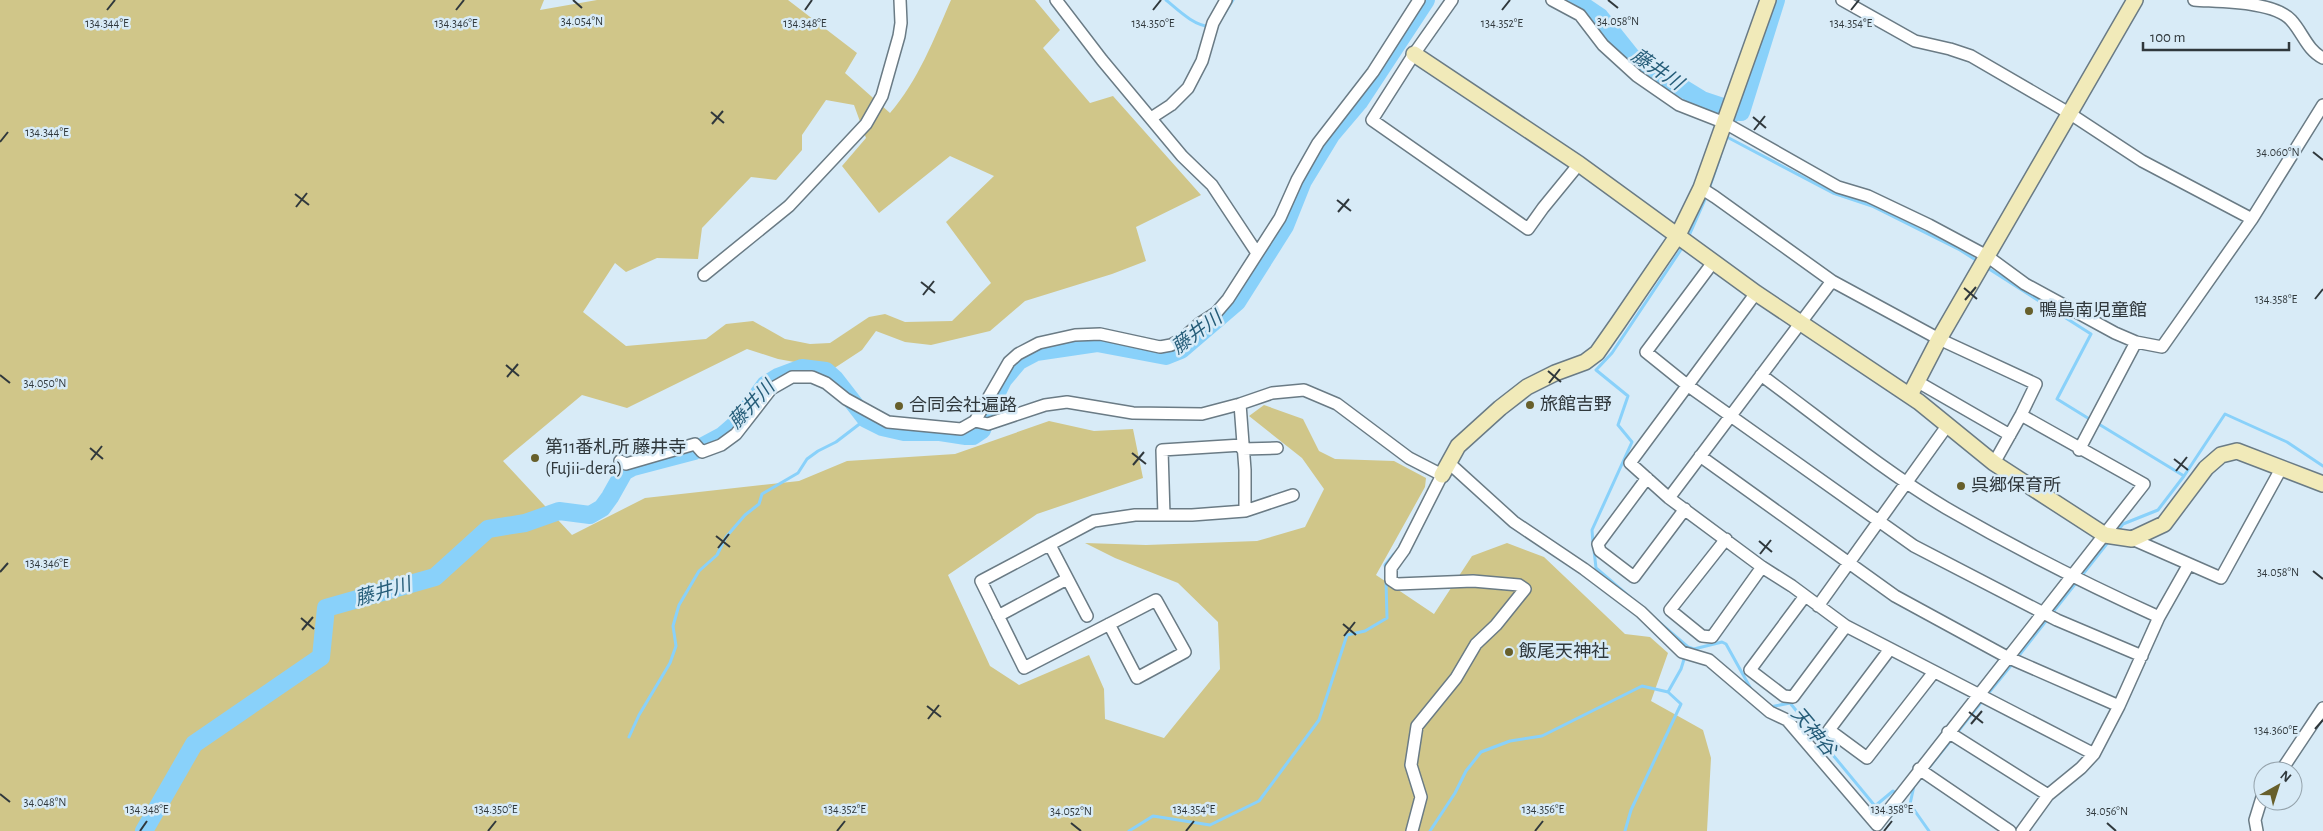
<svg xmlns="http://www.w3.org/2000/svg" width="2323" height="831" font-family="'Alegreya Sans','Noto Sans JP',sans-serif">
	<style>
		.green { fill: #d0c689; fill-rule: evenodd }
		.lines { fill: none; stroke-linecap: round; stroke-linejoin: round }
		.stream { stroke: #89d1fa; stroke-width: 3 }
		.river { stroke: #89d1fa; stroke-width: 18 }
		.street-casing { stroke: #6a7b85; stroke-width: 14 }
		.secondary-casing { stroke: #6a7b85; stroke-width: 18 }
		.street { stroke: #fff; stroke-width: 11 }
		.secondary { stroke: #f1eab9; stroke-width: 15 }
		.ticks { fill: none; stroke: #30383c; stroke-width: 2 }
		.poi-dot { fill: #675f2b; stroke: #d8ebf7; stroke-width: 2 }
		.labels { text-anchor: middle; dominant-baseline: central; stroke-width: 5; stroke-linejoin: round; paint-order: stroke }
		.poi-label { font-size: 18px; fill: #30383c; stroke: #d8ebf7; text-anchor: start }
		.water-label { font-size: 19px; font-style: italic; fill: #265d79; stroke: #d8ebf7 }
		.ticks-label { font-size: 12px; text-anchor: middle; fill: #30383c; stroke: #d8ebf7; stroke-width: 5; stroke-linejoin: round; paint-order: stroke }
	</style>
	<rect width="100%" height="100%" fill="#d8ebf7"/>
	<!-- green -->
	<path class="green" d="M0,0H544L540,10L597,0H788L857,53L845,73L890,113C918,81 934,39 951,0H1035L1060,30L1043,48L1090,103L1113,96L1201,195L1136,227L1146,261L1112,274L1025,301L990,331L931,345L905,342L876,331L862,350L833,369L778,359L747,349L627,408L582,395L503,461L572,535L645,498L799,481L847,461L955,454L1049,421L1094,431L1133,429L1143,478L1037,514L948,575L990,666L1019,685L1089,655L1104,689L1105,719L1164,738L1220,669L1218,622L1178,583L1115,558L1085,543L1146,545L1257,541L1305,527L1324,489L1302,458L1249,416L1264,405L1303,419L1319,451L1335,459L1394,461L1426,478L1425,487L1376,575L1434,614L1472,556L1507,543L1544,557L1625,634L1650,637L1668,653L1651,701L1703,730L1711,758L1707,831H0ZM826,100L854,105L866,138L842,166L879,213L950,156L994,176L946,222L991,283L952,321L905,322L885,314L869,317L830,343L810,344L785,339L753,321L726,324L706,339L626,346L583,312L615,263L626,272L657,258L698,259L702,228L751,177L776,180L802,150V135Z"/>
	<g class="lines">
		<!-- stream -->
		<path class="stream" d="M1166,0C1177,9 1195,27 1210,26
			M1219,22L1233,0
			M1734,124L1741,112
			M1727,137L1833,193L1872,206L1960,250L1979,262
			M1709,189L1720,157
			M1688,238L1707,195
			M1986,267L2091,334L2057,399L2091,420
			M2097,423L2184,476
			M2116,533L2123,524L2158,510L2184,476L2225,414L2287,442L2323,466
			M1593,544L1592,530L1632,442L1618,425L1628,396L1596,370L1612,353L1684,245
			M1594,550L1596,568L1688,647
			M1386,570L1385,565L1394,554
			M1688,647L1694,649L1722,642L1726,644L1751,689
			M2017,658L2109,541
			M1987,695L2013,663
			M1770,707L1790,703L1875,806L1893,791L1897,794
			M1956,734L1983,700
			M629,737L639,715L670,663L676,646L673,626L679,605L699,571L717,555L726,537L745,515L759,504L762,494L798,473L807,459L818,451L836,442L866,419
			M1129,831L1153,816L1210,825L1259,801L1319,720L1347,635L1365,631L1387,618L1386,581
			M1430,831L1455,793L1466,771L1481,752L1510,741L1542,736L1642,686L1668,692
			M1625,831L1631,810L1681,704L1668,692L1681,669L1685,656
			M1929,831L1910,804L1914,786L1952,739"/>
		<!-- river -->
		<path class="river" d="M1575,0L1600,17L1632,57L1702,100L1726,108
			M1735,111L1741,112L1776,0
			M144,831L194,744L321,657L326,608L435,577L488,529L525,523L559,511L590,515L602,508L610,497L624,472L633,467L694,451L722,436L737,423L765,385L778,377L802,368L826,371L835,379L866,419L882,427L904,432H940L966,436H973L982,430L988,411L1003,380L1019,361L1036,352L1097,343L1166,356L1181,350L1237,302L1285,226L1303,181L1331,135L1359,102L1426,0"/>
		<!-- street casing -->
		<g class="street-casing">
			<path id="street" d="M1056,0L1102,60L1182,156L1212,185L1257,253
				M1452,0L1414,54L1372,120L1528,229L1543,208L1579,164
				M1552,0L1580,15L1603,45L1637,76L1679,105L1725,123L1838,187L1868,196L1929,225L1987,256L2025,284L2115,333L2136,342L2162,347L2252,219L2323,105
				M1842,0L1915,41L1950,49L1971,56L2069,113L2142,161L2252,219
				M2194,0C2219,2 2274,1 2291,20C2303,33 2307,50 2323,58
				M1151,118L1171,105L1188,88L1202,61L1213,23L1226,0
				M1701,188L1715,197L1832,281L1939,339L2036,384L2021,415L1994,463
				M1714,261L1646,352L1687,385L1914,546L2057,620L2142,656
				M704,275L789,206L866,124L882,96L899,36L901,23L900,0
				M1756,293L1630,463L1669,498L1762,567L1792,586L1846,626L2094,754
				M1761,375C1821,419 1881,469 1946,508C2015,548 2086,584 2159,617
				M1918,382L2010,435
				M1240,404L1245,470V511
				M975,421L988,424L1045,405L1067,402L1133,413L1202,414L1240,404L1272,393L1304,390L1337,404L1409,458L1442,475L1404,550L1391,568V580L1397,584L1473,581L1519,585L1525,589L1496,625L1476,644L1456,678L1417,726L1411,765L1421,797L1412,831
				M1242,449L1277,448
				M2079,450L2136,342
				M1700,456L1895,596L2007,657L2119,706
				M620,461L626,464L695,444L702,452L721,445L736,434L771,389L792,377H812L826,383L846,399L888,422L961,429L975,421L1009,362L1018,354L1039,343L1075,335L1100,334L1160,347L1171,345L1182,339L1199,324L1216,313L1228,299L1280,218L1297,180L1318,143L1373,72L1419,0
				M1449,463L1514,522L1584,569L1641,612L1682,652L1709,660L1770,712L1787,720L1877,825L2144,484L2021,415
				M1647,478L1598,544L1600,551L1634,577L1685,509
				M1669,498L1832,281
				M1164,515L1162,450L1242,445
				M1726,539L1670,610L1702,636L1712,637L1762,567
				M2132,539L2221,578L2282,467
				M1052,549L1087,616
				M1805,596L1750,670L1784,696L1793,697L1846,626
				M1818,606L1947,426
				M998,616L1067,579
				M1109,624L1137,678L1185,652L1156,600L1024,668L981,581L1094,521L1135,515H1192L1245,511L1293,495
				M1890,649L1829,730L1867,758L1934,672
				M1948,732L2048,795
				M1919,769L2010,831
				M2281,771L2323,708
				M2022,831L2048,795L2081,768L2094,754L2119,706L2159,617L2189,564
				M2257,831L2255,820L2263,794"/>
		</g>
		<!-- secondary casing -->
		<g class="secondary-casing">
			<path id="secondary" d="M1414,54L1579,164L1756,293L1919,402L1994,463L2105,535L2132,539L2164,524L2206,468L2221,455L2237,451L2323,484
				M1910,395L1939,339L2135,0
				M1442,475L1458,446L1500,408L1527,387L1555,373L1585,362L1597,353L1618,323L1678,235L1701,188L1768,0"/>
		</g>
		<!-- street -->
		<use href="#street" class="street"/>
		<!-- secondary -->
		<use href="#secondary" class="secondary"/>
	</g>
	<!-- ticks -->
	<path class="ticks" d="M573,0L582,8M1608,0L1618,8M107,10L115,0M456,10L464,0M805,10L812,0M1153,10L1161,0M1502,10L1510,0M1851,10L1859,0M711,112L724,123M1753,117L1766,128M712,124L723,111M1754,130L1765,116M0,142L8,132M2313,152L2323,160M295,194L309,205M1337,200L1351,211M296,207L307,193M1338,212L1349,199M921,282L935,293M1964,288L1977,299M923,295L934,281M2315,299L2323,289M1965,300L1976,287M506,365L519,376M1548,371L1561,382M0,375L10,383M507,377L518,364M1549,383L1560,369M90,448L103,459M1132,453L1146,464M2174,459L2188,470M91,460L102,446M1133,465L1144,452M2176,471L2187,457M716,536L730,547M1759,541L1772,552M718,548L729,534M1760,554L1771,540M2313,571L2323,579M0,572L8,563M301,618L314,629M1343,624L1356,635M302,630L313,617M1344,636L1355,622M927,706L941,717M1969,712L1983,723M928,719L939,705M1971,724L1982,711M2315,729L2323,720M0,794L10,802M1071,823L1081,831M2107,823L2116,831M140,831L147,821M488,831L496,821M837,831L845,821M1186,831L1194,821M1535,831L1543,821M1884,831L1892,821"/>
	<!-- markers -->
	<g class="poi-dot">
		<circle cx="2029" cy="311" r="5"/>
		<circle cx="1530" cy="405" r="5"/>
		<circle cx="899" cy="406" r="5"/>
		<circle cx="535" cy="458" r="5"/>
		<circle cx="1961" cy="486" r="5"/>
		<circle cx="1509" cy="652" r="5"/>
	</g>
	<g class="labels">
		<!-- poi labels -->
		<g class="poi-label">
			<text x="2039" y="311">鴨島南児童館</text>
			<text x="1540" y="405">旅館吉野</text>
			<text x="909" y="406">合同会社遍路</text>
			<text x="545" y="448">第11番札所 藤井寺<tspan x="545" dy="21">(Fujii-dera)</tspan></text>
			<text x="1971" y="486">呉郷保育所</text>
			<text x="1519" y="652">飯尾天神社</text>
		</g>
		<!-- water labels -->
		<g class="water-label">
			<text transform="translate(1657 70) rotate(34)">藤井川</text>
			<text transform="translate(1197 333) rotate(-37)">藤井川</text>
			<text transform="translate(752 405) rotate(-47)">藤井川</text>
			<text transform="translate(383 592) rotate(-16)">藤井川</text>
			<text transform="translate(1813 732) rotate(50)">天神谷</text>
		</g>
	</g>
	<g class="ticks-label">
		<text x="582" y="25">34.054°N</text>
		<text x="1618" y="25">34.058°N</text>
		<text x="107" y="27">134.344°E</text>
		<text x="456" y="27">134.346°E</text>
		<text x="805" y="27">134.348°E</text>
		<text x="1153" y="27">134.350°E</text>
		<text x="1502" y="27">134.352°E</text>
		<text x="1851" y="27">134.354°E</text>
		<text x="47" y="136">134.344°E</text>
		<text x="2278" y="156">34.060°N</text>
		<text x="2276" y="303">134.358°E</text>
		<text x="45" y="387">34.050°N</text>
		<text x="47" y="567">134.346°E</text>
		<text x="2278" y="576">34.058°N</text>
		<text x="2276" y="734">134.360°E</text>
		<text x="45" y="806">34.048°N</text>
		<text x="147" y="813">134.348°E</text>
		<text x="496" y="813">134.350°E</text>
		<text x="845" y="813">134.352°E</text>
		<text x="1194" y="813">134.354°E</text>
		<text x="1543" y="813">134.356°E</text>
		<text x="1892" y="813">134.358°E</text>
		<text x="1071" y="815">34.052°N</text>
		<text x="2107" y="815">34.056°N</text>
	</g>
	<!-- north arrow -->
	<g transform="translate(2278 786) rotate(39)"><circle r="24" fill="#d8ebf7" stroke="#95a3ac"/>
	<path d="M0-4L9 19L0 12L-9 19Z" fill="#675f2b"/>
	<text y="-8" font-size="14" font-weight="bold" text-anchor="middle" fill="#30383c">N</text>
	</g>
	<!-- scale -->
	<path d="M2143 42v8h146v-8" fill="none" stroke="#30383c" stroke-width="2.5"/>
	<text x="2150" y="42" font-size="15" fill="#30383c" stroke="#d8ebf7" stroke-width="4" paint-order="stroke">100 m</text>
</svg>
